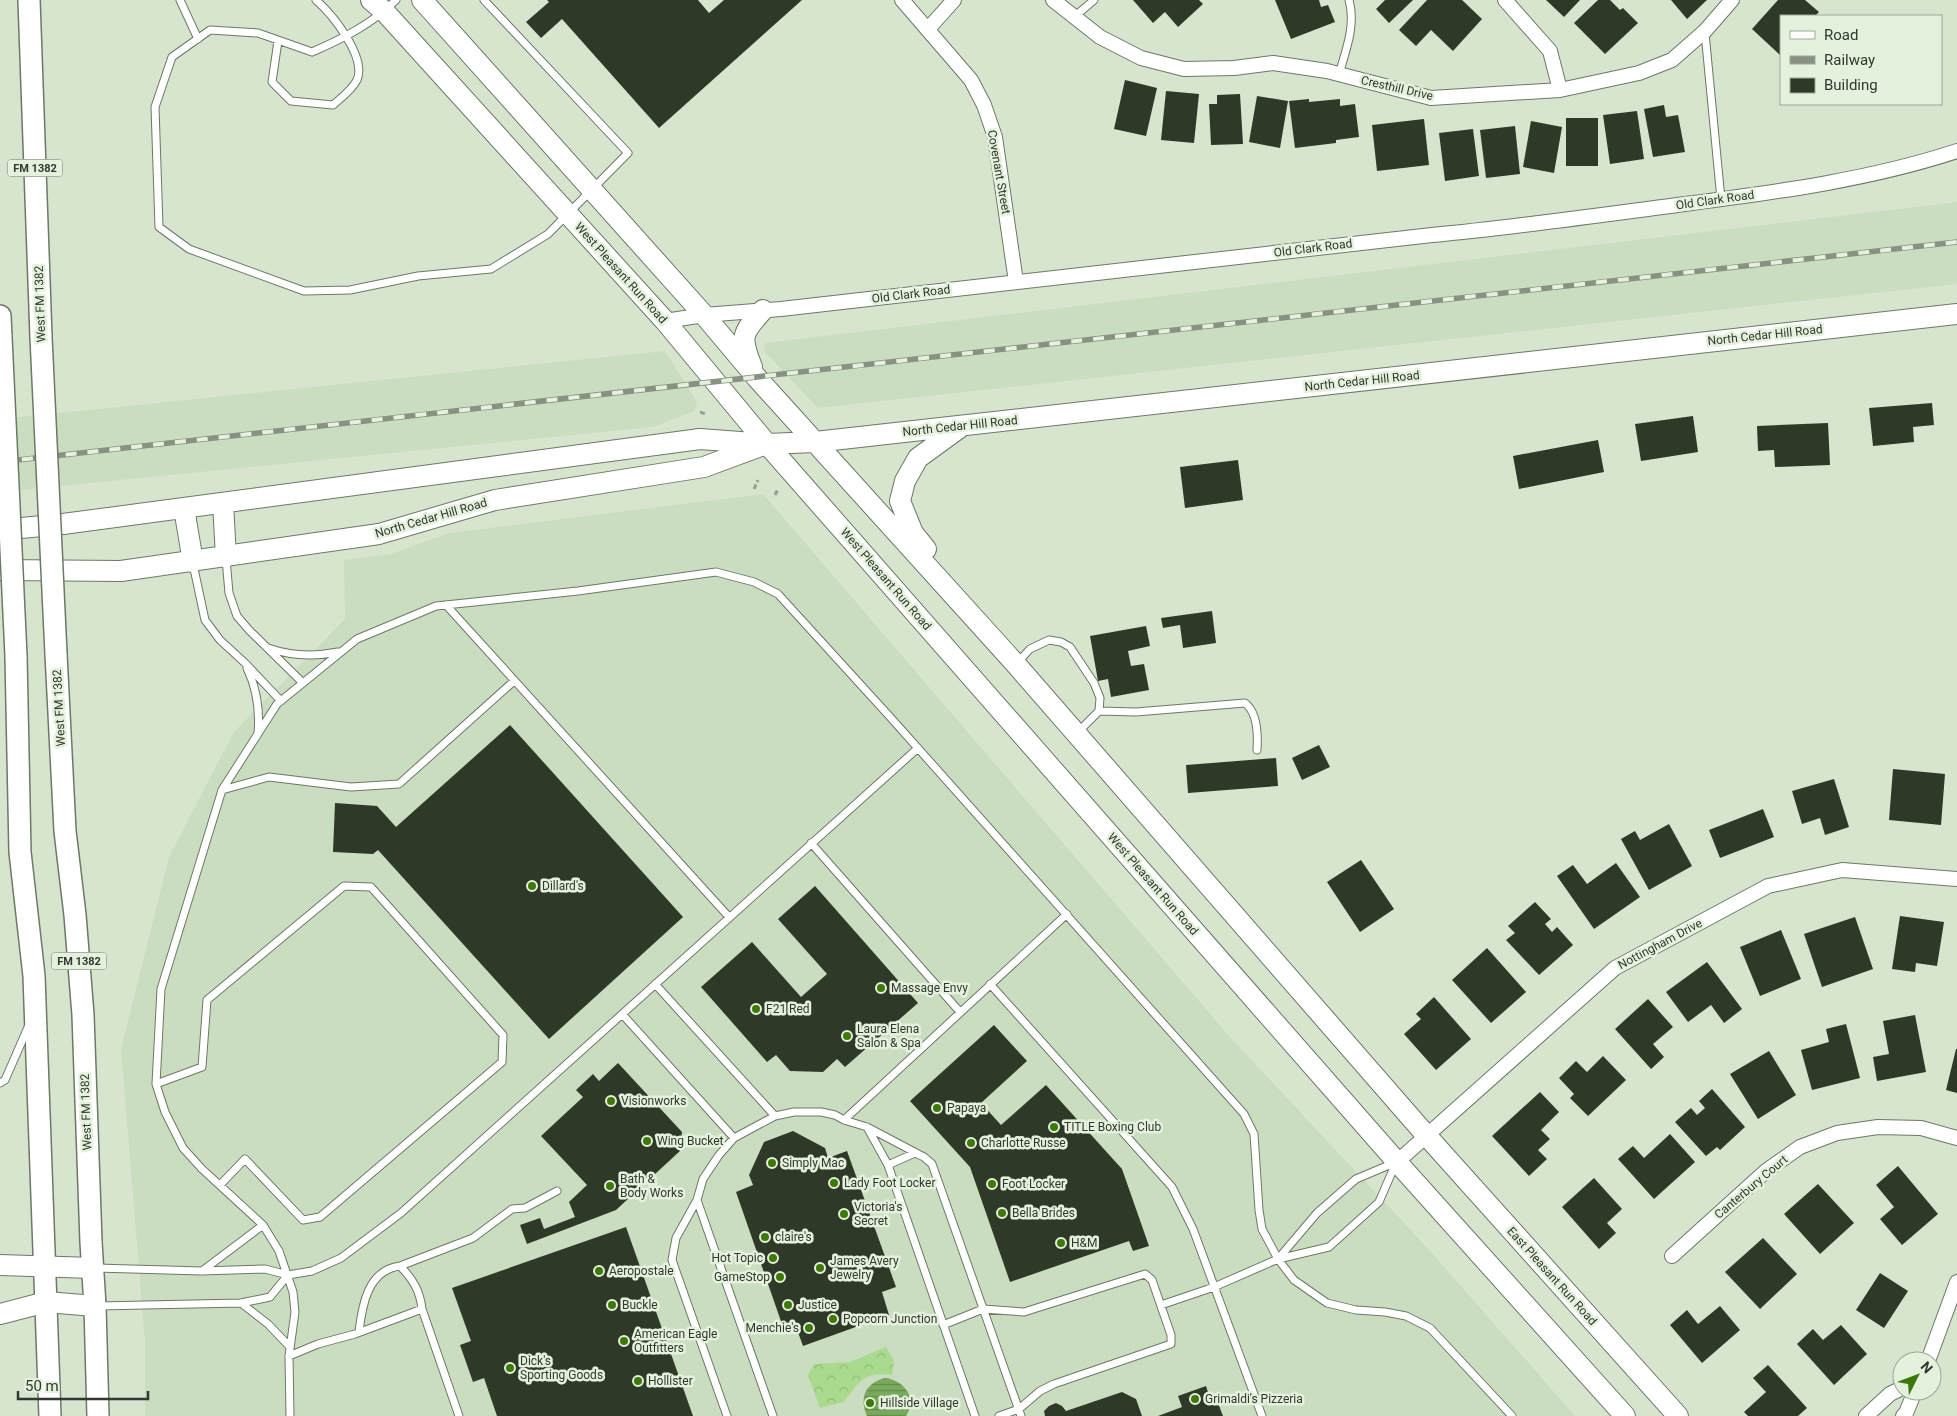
<svg xmlns="http://www.w3.org/2000/svg" width="1957" height="1416" font-family="Roboto,sans-serif">
	<style>
		.built { fill: #caddc1 }
		.park { fill: url(#park-crowns) }
		.water { fill: url(#water-rules) }
		.building { fill: #2e3928 }
		.lines { fill: none; stroke-linecap: round; stroke-linejoin: round }
		.lane-casing { stroke: #6c7965; stroke-width: 9 }
		.street-casing { stroke: #6c7965; stroke-width: 16 }
		.secondary-casing { stroke: #6c7965; stroke-width: 22 }
		.primary-casing { stroke: #6c7965; stroke-width: 24 }
		.path { stroke: #97a191; stroke-width: 3; stroke-dasharray: 5 2.5; stroke-linecap: butt }
		.lane { stroke: #fff; stroke-width: 7 }
		.street { stroke: #fff; stroke-width: 14 }
		.secondary { stroke: #fff; stroke-width: 20 }
		.primary { stroke: #fff; stroke-width: 21 }
		.rail-casing { stroke: #889182; stroke-width: 5.5 }
		.rail { stroke: #e4f2dd; stroke-width: 4; stroke-dasharray: 11; stroke-linecap: butt }
		.primary-bridge-casing { stroke: #6c7965; stroke-width: 24; stroke-linecap: butt }
		.primary-bridge { stroke: #fff; stroke-width: 21 }
		.poi-dot { fill: #3e770a; stroke: #e4f2dd; stroke-width: 2 }
		.labels { text-anchor: middle; dominant-baseline: central; stroke-width: 5; stroke-linejoin: round; paint-order: stroke }
		.shield { fill: #e4f2dd; stroke: #676f63; stroke-width: 1 }
		.shield-label { font-size: 11px; font-weight: bold; fill: #32372f }
		.street-label { font-size: 12px; fill: #32372f; stroke: #e4f2dd }
		.poi-label { font-size: 12px; fill: #32372f; stroke: #e4f2dd; text-anchor: start }
	</style>
	<defs>
		<pattern id="park-crowns" width="20" height="18" patternUnits="userSpaceOnUse" patternTransform="scale(1.25)"><rect width="20" height="18" fill="#a9da8d"/><path d="M2 6a3 3 0 1 1 6 0M12 15a3 3 0 1 1 6 0" fill="none" stroke="#92bc7a"/></pattern>
		<pattern id="water-rules" width="6" height="5" patternUnits="userSpaceOnUse" patternTransform="scale(1.25)"><rect width="6" height="5" fill="#79a95c"/><path d="M0 2.5h6" fill="none" stroke="#648a4c"/></pattern>
	</defs>
	<rect width="100%" height="100%" fill="#d7e5cf"/>
	<!-- built -->
	<path class="built" d="M1957,202V284L818,408L764,351L765,343Z
		M665,351L697,402L694,411L653,427L0,492V419Z
		M763,494L1229,1036L1432,1253L1575,1416H145V1342L121,1049L169,857L234,732L345,619L344,560L391,554L449,533Z"/>
	<!-- park -->
	<path class="park" d="M886,1347L894,1361L892,1375C865,1371 859,1381 844,1402L820,1408L808,1375L814,1364L850,1362Z"/>
	<!-- water -->
	<path class="water" d="M885,1378C904,1380 918,1398 906,1416H867C859,1398 865,1383 885,1378Z"/>
	<!-- building -->
	<path class="building" d="M547,0H698L709,13L724,0H802L659,128L562,19L541,38L526,22L549,2Z
		M1133,0H1199L1203,4L1178,27L1165,12L1153,23Z
		M1275,0H1319L1321,7L1328,5L1335,22L1291,39Z
		M1385,0H1413L1389,23L1376,9Z
		M1427,0H1462L1482,19L1453,51L1431,30L1416,46L1399,30Z
		M1546,0H1580L1564,17Z
		M1598,0H1610L1620,10L1623,8L1638,23L1605,54L1574,23Z
		M1671,0H1707L1687,19Z
		M1778,0H1805L1819,12L1815,16H1781L1780,55L1752,29Z
		M1125,80L1157,88L1146,136L1114,129Z
		M1166,91L1199,94L1194,143L1161,140Z
		M1240,94L1243,144L1211,145L1209,104H1217V95Z
		M1257,96L1288,101L1280,148L1249,142Z
		M1309,99V102L1340,99V106L1355,104L1359,137L1336,140V143L1295,148L1289,101Z
		M1664,105L1666,117L1678,115L1685,152L1653,157L1644,109Z
		M1637,111L1644,159L1610,164L1603,115Z
		M1566,118H1598V166H1566Z
		M1424,119L1429,165L1377,171L1372,125Z
		M1531,121L1562,127L1554,173L1523,167Z
		M1515,126L1520,174L1486,178L1480,130Z
		M1473,129L1479,176L1445,181L1439,133Z
		M1932,403L1934,425L1913,427L1914,442L1873,446L1869,408Z
		M1693,416L1698,452L1641,461L1635,424Z
		M1828,423L1830,465L1775,467L1774,450L1758,451L1757,426Z
		M1598,440L1604,472L1519,489L1513,456Z
		M1238,460L1243,500L1185,508L1180,467Z
		M1212,611L1216,643L1183,648L1180,625L1163,628L1161,618Z
		M1146,626L1150,646L1128,651L1131,666L1144,664L1149,690L1111,697L1108,679L1098,681L1090,636Z
		M510,725L683,917L549,1039L378,850L373,854L333,852L335,803L377,806L396,827Z
		M1319,745L1330,767L1302,780L1292,758Z
		M1276,758L1278,786L1188,793L1186,765Z
		M1893,769L1945,774L1941,825L1889,820Z
		M1834,779L1849,827L1825,835L1820,818L1802,824L1792,791Z
		M1763,809L1774,837L1720,858L1709,830Z
		M1669,824L1692,866L1649,890L1621,839L1635,831L1640,840Z
		M1361,860L1394,909L1360,932L1327,882Z
		M1616,863L1640,897L1594,929L1557,876L1573,865L1587,884Z
		M815,886L918,1003L845,1067L837,1059L823,1072L790,1071L776,1055L767,1062L701,987L752,942L801,997L827,974L778,919Z
		M1535,902L1551,919L1545,924L1552,932L1557,927L1573,945L1539,975L1506,940L1515,933L1508,926Z
		M1900,916L1944,922L1937,966L1916,963L1915,972L1892,969Z
		M1855,917L1873,969L1822,987L1804,934Z
		M1781,930L1801,979L1760,996L1740,947Z
		M1487,948L1526,992L1491,1023L1452,980Z
		M1707,962L1742,1009L1724,1023L1711,1005L1688,1022L1666,992Z
		M1434,997L1471,1039L1436,1070L1404,1034L1421,1019L1416,1014Z
		M1648,999L1673,1027L1653,1044L1664,1057L1651,1069L1615,1029Z
		M1915,1015L1926,1072L1877,1081L1873,1057L1889,1054L1883,1021Z
		M1846,1024L1860,1078L1812,1090L1801,1050L1829,1042L1826,1029Z
		M994,1025L1027,1061L981,1103L1001,1125L1046,1085L1122,1169L1149,1246L1133,1251L1129,1241L1010,1282L970,1167L910,1101Z
		M1956,1049H1957V1093L1946,1090Z
		M1769,1051L1796,1095L1758,1119L1730,1074Z
		M1603,1056L1626,1080L1588,1116L1570,1098L1574,1094L1559,1078L1576,1061L1587,1072Z
		M618,1063L682,1132L680,1151L616,1210L527,1244L520,1225L540,1218L544,1229L575,1217L569,1202L587,1185L541,1136L583,1097L576,1090L593,1074L599,1081Z
		M1712,1089L1745,1127L1720,1150L1717,1147L1706,1156L1675,1122L1691,1108L1697,1115L1705,1108L1699,1101Z
		M1540,1092L1559,1112L1541,1130L1550,1139L1538,1150L1547,1159L1529,1176L1492,1136Z
		M793,1131L825,1148L828,1158L847,1151L896,1287L882,1292L889,1315L803,1346L795,1324L783,1327L736,1192L753,1185L749,1175L764,1142Z
		M1670,1134L1695,1162L1654,1199L1618,1159L1633,1146L1644,1158Z
		M1898,1166L1938,1214L1902,1245L1880,1219L1894,1207L1876,1185Z
		M1594,1178L1622,1209L1607,1223L1616,1233L1599,1249L1562,1207Z
		M1818,1184L1854,1223L1820,1254L1784,1214Z
		M626,1227L693,1416H497L484,1378L473,1382L460,1345L471,1341L452,1288Z
		M1763,1238L1797,1274L1760,1309L1725,1272Z
		M1880,1273L1908,1291L1884,1328L1856,1310Z
		M1720,1306L1740,1330L1702,1363L1670,1325L1687,1310L1698,1324Z
		M1841,1325L1867,1354L1834,1385L1797,1344L1813,1329L1823,1340Z
		M1768,1365L1807,1408L1798,1416H1748L1744,1412L1766,1392L1753,1378Z
		M1206,1386L1212,1405L1218,1403L1223,1416H1158L1182,1407L1178,1396Z
		M1122,1392L1136,1399L1142,1416H1045L1044,1411L1049,1406L1056,1403L1062,1406L1066,1411Z"/>
	<g class="lines">
		<!-- lane casing -->
		<g class="lane-casing">
			<path id="lane" d="M180,0L198,39
				M396,0C372,24 342,39 312,52L258,33L210,30L172,57L155,107L159,227L189,249L304,291L350,290L418,276L491,269L548,234L628,153L484,0
				M1074,17L1094,0
				M1705,33L1721,199
				M278,41L272,82L291,101L333,105C341,98 352,90 357,80C367,57 332,14 316,0
				M1339,74C1346,50 1356,25 1349,0
				M226,559L229,593L237,616L249,630L303,683
				M193,564L205,620L220,640L245,663L281,701
				M446,605L729,917
				M268,648C291,656 313,657 338,652
				M1018,662L1030,649L1049,640L1061,642L1070,647L1094,683L1100,698L1099,711L1078,732
				M247,668C257,689 260,710 258,733
				M1099,711L1136,712L1245,703C1258,713 1258,735 1257,750
				M222,790L269,777L351,787L399,784L514,681
				M811,843L960,1012
				M655,984L775,1116
				M990,984L1172,1187L1193,1229L1262,1416
				M622,1014L734,1138
				M0,1083L5,1080L29,1025
				M156,1084L202,1067L207,1000L344,886L371,887L503,1035L502,1062L320,1217L303,1220L245,1159L220,1185
				M844,1120L1067,914
				M867,1127L888,1165L975,1416
				M888,1165L915,1153L924,1157L932,1164L1021,1416
				M697,1200L773,1416
				M1278,1259L1317,1213L1356,1179L1394,1163
				M400,1266L473,1238L512,1209L525,1208L557,1191
				M96,1268L202,1271L265,1269L288,1275L312,1271L341,1258L401,1213L918,748
				M202,1271L263,1225
				M241,1303L268,1324L290,1347
				M1161,1305L1214,1287L1278,1259L1329,1247L1379,1202L1395,1165
				M98,1306L241,1303L270,1297L288,1275
				M943,1325L983,1309L1024,1312L1145,1274L1152,1280L1171,1335V1344L1054,1384L1040,1391L1019,1409L999,1416
				M359,1332C362,1305 368,1270 400,1266C413,1279 420,1291 422,1309
				M289,1356L318,1344L355,1334L422,1309L459,1416
				M290,1416L289,1356L295,1312L293,1292L279,1251L263,1225L202,1169L183,1148L165,1112L156,1084L161,989L222,790L277,704L357,639L436,606L578,591L716,572L754,582L778,594L891,718L1244,1114L1254,1134L1259,1210L1262,1229L1278,1259L1294,1280L1327,1303L1356,1310L1385,1312L1406,1316L1430,1328L1512,1416
				M727,1416L672,1260L676,1238L697,1200L703,1179L719,1155L734,1138L775,1116L794,1112H821L835,1115L844,1120L867,1127L924,1157"/>
		</g>
		<!-- street casing -->
		<g class="street-casing">
			<path id="street" d="M902,0L971,80L984,105L995,137L1016,282
				M1053,0L1100,37L1141,58L1184,69L1234,68L1273,63L1327,71L1431,98L1560,90L1639,73L1672,60L1705,31L1732,0
				M1505,0L1550,51L1560,90
				M928,29L954,0
				M665,321L704,315L781,309L1432,235C1517,227 1601,215 1685,204C1776,192 1869,180 1957,151
				M1397,1162L1615,968L1768,886L1842,870L1957,879
				M1672,1256L1766,1171L1800,1147L1837,1133L1878,1127L1921,1128L1957,1138
				M1928,1361L1957,1282
				M1866,1416L1890,1394L1902,1388
				M1903,1416L1906,1413L1915,1391"/>
		</g>
		<!-- secondary casing -->
		<g class="secondary-casing">
			<path id="secondary" d="M371,0L384,11L665,321L767,444L1397,1162L1625,1416
				M422,0L704,315L757,378L1013,661L1426,1135L1678,1416
				M752,367C740,337 741,334 763,310
				M223,503L226,557
				M184,508L193,562
				M0,530L63,524L700,439L767,444L815,442L1957,314
				M926,549L913,533L900,501L905,481L918,458L962,426
				M0,570L121,571L379,534L495,500L704,467L761,446
				M0,1265L93,1268
				M0,1314L46,1302L95,1306"/>
		</g>
		<!-- primary casing -->
		<g class="primary-casing">
			<path id="primary" d="M29,0L41,337
				M0,316L1,337
				M56,654L65,831L75,915L83,1015L91,1242L95,1306L98,1416
				M16,656L20,852L34,976L50,1416"/>
		</g>
		<!-- path -->
		<path class="path" d="M700,412L706,414
			M754,489L758,480
			M775,495L778,489"/>
		<!-- lane -->
		<use href="#lane" class="lane"/>
		<!-- street -->
		<use href="#street" class="street"/>
		<!-- secondary -->
		<use href="#secondary" class="secondary"/>
		<!-- primary -->
		<use href="#primary" class="primary"/>
		<!-- rail casing -->
		<g class="rail-casing">
			<path id="rail" d="M0,462L1957,242"/>
		</g>
		<!-- rail -->
		<use href="#rail" class="rail"/>
		<!-- primary-bridge casing -->
		<g class="primary-bridge-casing">
			<path id="primary-bridge" d="M1,337L16,656
				M41,337L56,654"/>
		</g>
		<!-- primary-bridge -->
		<use href="#primary-bridge" class="primary-bridge"/>
	</g>
	<!-- markers -->
	<g class="poi-dot">
		<circle cx="532" cy="886" r="5"/>
		<circle cx="881" cy="988" r="5"/>
		<circle cx="756" cy="1009" r="5"/>
		<circle cx="847" cy="1036" r="5"/>
		<circle cx="611" cy="1101" r="5"/>
		<circle cx="937" cy="1108" r="5"/>
		<circle cx="1054" cy="1127" r="5"/>
		<circle cx="647" cy="1141" r="5"/>
		<circle cx="971" cy="1143" r="5"/>
		<circle cx="772" cy="1163" r="5"/>
		<circle cx="834" cy="1183" r="5"/>
		<circle cx="992" cy="1184" r="5"/>
		<circle cx="610" cy="1186" r="5"/>
		<circle cx="1002" cy="1213" r="5"/>
		<circle cx="844" cy="1214" r="5"/>
		<circle cx="765" cy="1237" r="5"/>
		<circle cx="1061" cy="1243" r="5"/>
		<circle cx="773" cy="1258" r="5"/>
		<circle cx="820" cy="1268" r="5"/>
		<circle cx="599" cy="1271" r="5"/>
		<circle cx="780" cy="1277" r="5"/>
		<circle cx="612" cy="1305" r="5"/>
		<circle cx="788" cy="1305" r="5"/>
		<circle cx="833" cy="1319" r="5"/>
		<circle cx="809" cy="1328" r="5"/>
		<circle cx="624" cy="1341" r="5"/>
		<circle cx="510" cy="1368" r="5"/>
		<circle cx="638" cy="1381" r="5"/>
		<circle cx="1195" cy="1399" r="5"/>
		<circle cx="870" cy="1403" r="5"/>
	</g>
	<g class="labels">
		<!-- shield labels -->
		<g class="shield">
			<rect x="7.5" y="159.5" width="55" height="17" rx="4"/>
			<rect x="51.5" y="952.5" width="55" height="17" rx="4"/>
		</g>
		<g class="shield-label">
			<text x="35" y="168">FM 1382</text>
			<text x="79" y="961">FM 1382</text>
		</g>
		<!-- street labels -->
		<g class="street-label">
			<text transform="translate(1397 88) rotate(13)">Cresthill Drive</text>
			<text transform="translate(999 172) rotate(80)">Covenant Street</text>
			<text transform="translate(1715 200) rotate(-8)">Old Clark Road</text>
			<text transform="translate(1313 248) rotate(-7)">Old Clark Road</text>
			<text transform="translate(621 273) rotate(48)">West Pleasant Run Road</text>
			<text transform="translate(911 294) rotate(-7)">Old Clark Road</text>
			<text transform="translate(40 304) rotate(-92)">West FM 1382</text>
			<text transform="translate(1765 335) rotate(-6)">North Cedar Hill Road</text>
			<text transform="translate(1362 381) rotate(-6)">North Cedar Hill Road</text>
			<text transform="translate(960 426) rotate(-6)">North Cedar Hill Road</text>
			<text transform="translate(431 518) rotate(-16)">North Cedar Hill Road</text>
			<text transform="translate(886 579) rotate(49)">West Pleasant Run Road</text>
			<text transform="translate(59 708) rotate(-93)">West FM 1382</text>
			<text transform="translate(1153 884) rotate(49)">West Pleasant Run Road</text>
			<text transform="translate(1660 944) rotate(-28)">Nottingham Drive</text>
			<text transform="translate(86 1112) rotate(-92)">West FM 1382</text>
			<text transform="translate(1751 1187) rotate(-40)">Canterbury Court</text>
			<text transform="translate(1552 1276) rotate(48)">East Pleasant Run Road</text>
		</g>
		<!-- poi labels -->
		<g class="poi-label">
			<text x="542" y="886">Dillard's</text>
			<text x="891" y="988">Massage Envy</text>
			<text x="766" y="1009">F21 Red</text>
			<text x="857" y="1029">Laura Elena<tspan x="857" dy="14">Salon &amp; Spa</tspan></text>
			<text x="621" y="1101">Visionworks</text>
			<text x="947" y="1108">Papaya</text>
			<text x="1064" y="1127">TITLE Boxing Club</text>
			<text x="657" y="1141">Wing Bucket</text>
			<text x="981" y="1143">Charlotte Russe</text>
			<text x="782" y="1163">Simply Mac</text>
			<text x="620" y="1179">Bath &amp;<tspan x="620" dy="14">Body Works</tspan></text>
			<text x="844" y="1183">Lady Foot Locker</text>
			<text x="1002" y="1184">Foot Locker</text>
			<text x="854" y="1207">Victoria's<tspan x="854" dy="14">Secret</tspan></text>
			<text x="1012" y="1213">Bella Brides</text>
			<text x="775" y="1237">claire's</text>
			<text x="1071" y="1243">H&amp;M</text>
			<text x="763" y="1258" text-anchor="end">Hot Topic</text>
			<text x="830" y="1261">James Avery<tspan x="830" dy="14">Jewelry</tspan></text>
			<text x="609" y="1271">Aeropostale</text>
			<text x="770" y="1277" text-anchor="end">GameStop</text>
			<text x="622" y="1305">Buckle</text>
			<text x="798" y="1305">Justice</text>
			<text x="843" y="1319">Popcorn Junction</text>
			<text x="799" y="1328" text-anchor="end">Menchie's</text>
			<text x="634" y="1334">American Eagle<tspan x="634" dy="14">Outfitters</tspan></text>
			<text x="520" y="1361">Dick's<tspan x="520" dy="14">Sporting Goods</tspan></text>
			<text x="648" y="1381">Hollister</text>
			<text x="1205" y="1399">Grimaldi's Pizzeria</text>
			<text x="880" y="1403">Hillside Village</text>
		</g>
	</g>
	<!-- legend -->
	<rect x="1780" y="15" width="162" height="90" fill="#e4f2dd" stroke="#9da797"/>
	<rect x="1790" y="31" width="25" height="8" fill="#ffffff" stroke="#9da797"/>
	<text x="1824" y="40" font-size="15" fill="#32372f">Road</text>
	<rect x="1790" y="56" width="25" height="8" fill="#889182" stroke="#9da797"/>
	<text x="1824" y="65" font-size="15" fill="#32372f">Railway</text>
	<rect x="1790" y="78" width="25" height="15" fill="#2e3928" stroke="#9da797"/>
	<text x="1824" y="90" font-size="15" fill="#32372f">Building</text>
	<!-- north arrow -->
	<g transform="translate(1917 1376) rotate(48)"><circle r="24" fill="#e4f2dd" stroke="#9da797"/>
	<path d="M0-4L9 19L0 12L-9 19Z" fill="#3e770a"/>
	<text y="-8" font-size="14" font-weight="bold" text-anchor="middle" fill="#32372f">N</text>
	</g>
	<!-- scale -->
	<path d="M18 1391v8h130v-8" fill="none" stroke="#32372f" stroke-width="2.5"/>
	<text x="25" y="1391" font-size="15" fill="#32372f" stroke="#e4f2dd" stroke-width="4" paint-order="stroke">50 m</text>
</svg>
